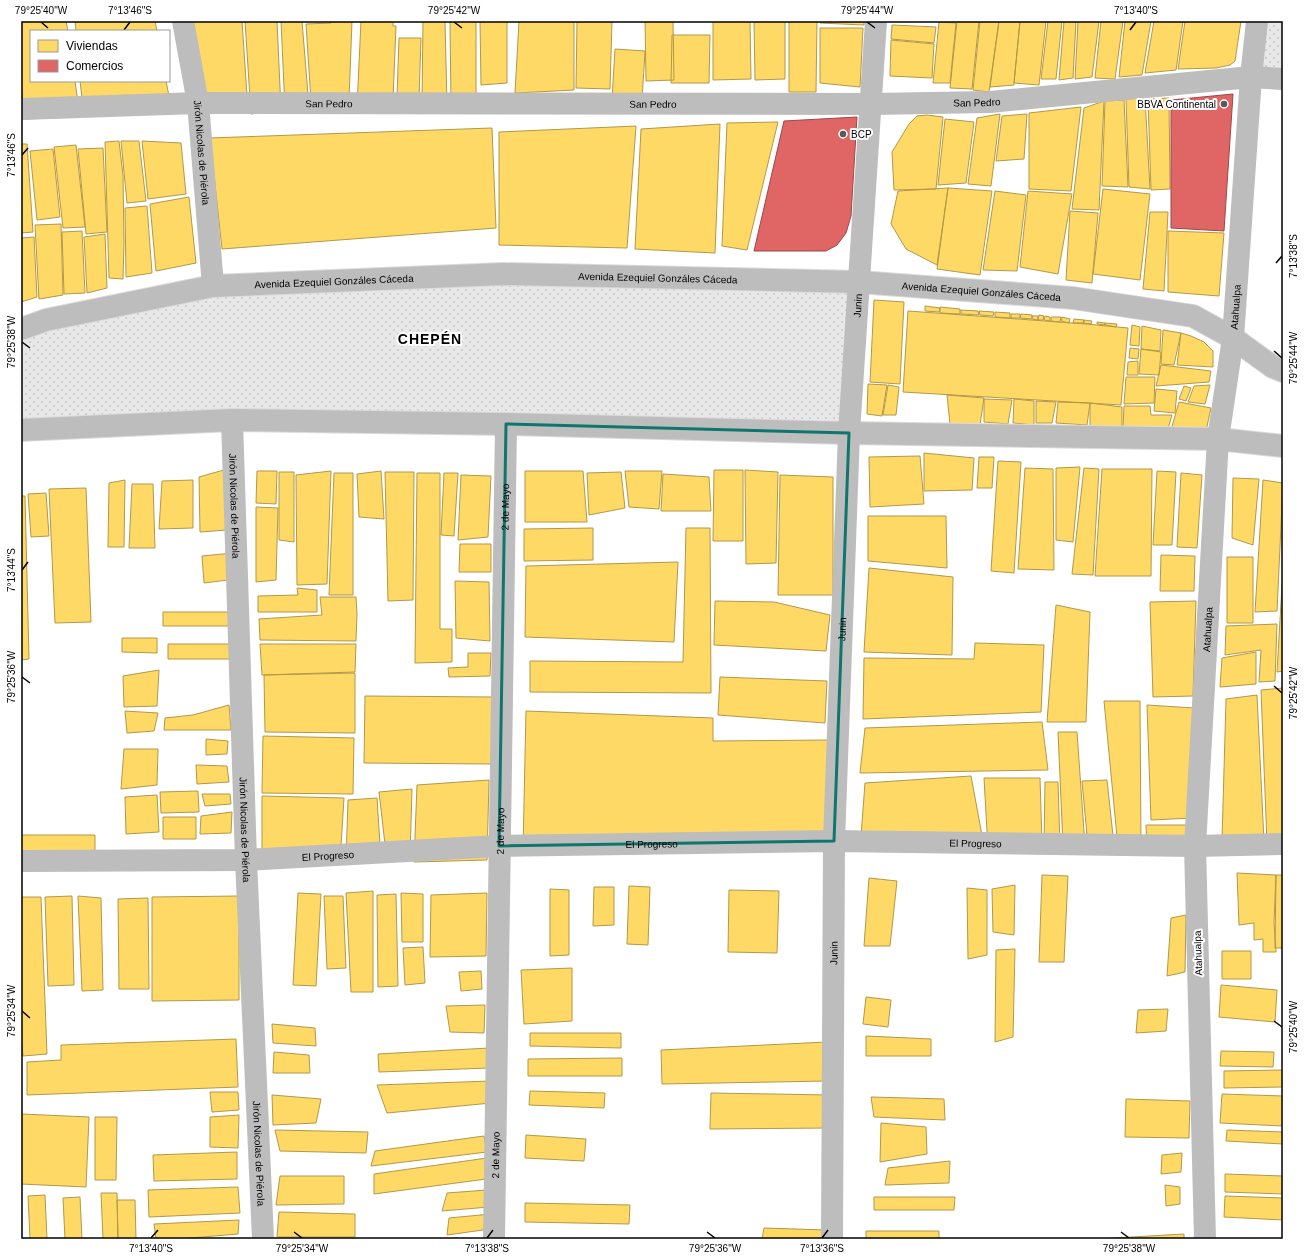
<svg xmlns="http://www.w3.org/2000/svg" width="1304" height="1260" font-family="Helvetica,sans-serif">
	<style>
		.park { fill: url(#park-dots) }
		.homes { fill: #ffd966; stroke: #b29847 }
		.shops { fill: #e06666; stroke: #9d4747 }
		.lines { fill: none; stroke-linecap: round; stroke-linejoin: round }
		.major-casing { stroke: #dbdbdb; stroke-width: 24 }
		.minor { stroke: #bdbdbd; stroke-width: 22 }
		.major { stroke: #bdbdbd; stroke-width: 22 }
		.marked { fill: none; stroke: #0f766e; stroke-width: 3; stroke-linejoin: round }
		.ticks { fill: none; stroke: #000; stroke-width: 1.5 }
		.poi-dot { fill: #595959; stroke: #fff; stroke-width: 1.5 }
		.labels { text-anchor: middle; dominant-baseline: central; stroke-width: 4; stroke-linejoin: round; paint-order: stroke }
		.street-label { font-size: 10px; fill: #000; stroke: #fff }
		.poi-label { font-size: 10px; fill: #000; stroke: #fff; text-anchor: end }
		.district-label { font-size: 14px; font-weight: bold; letter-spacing: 1px; fill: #000; stroke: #fff }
		.neatline { fill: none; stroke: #000; stroke-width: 1.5 }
		.ticks-label { font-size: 10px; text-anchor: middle; fill: #000 }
	</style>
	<defs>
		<pattern id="park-dots" width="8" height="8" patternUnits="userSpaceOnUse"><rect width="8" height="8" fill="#e8e8e8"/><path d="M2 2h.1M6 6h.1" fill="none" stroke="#c5c5c5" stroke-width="1.8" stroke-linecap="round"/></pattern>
	</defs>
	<rect width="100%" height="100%" fill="#fff"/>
	<!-- park -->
	<path class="park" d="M1257,21H1283V79L1251,77Z
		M859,282L849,433L21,430V329L213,286Z"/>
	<!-- homes -->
	<path class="homes" d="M21,21H66L68,31H31V81H75L80,117L25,119L21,84Z
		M75,21H155L157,31H76Z
		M187,21H242L248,110L203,112Z
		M245,21H277L281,110L251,114Z
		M281,21H302L309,107L285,109Z
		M330,21H352L349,100L311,101L306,24L331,23Z
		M361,21H393V26H396L393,99L357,107Z
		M423,21H445L447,105L422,103Z
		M450,21H476V102L451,104Z
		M480,21H507V83L481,85Z
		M519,21H574V90L515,93Z
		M577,21H612L610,89L576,88Z
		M645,21H673L674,80L646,81Z
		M713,21H750L751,79L713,80Z
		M754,21H785V79L755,80Z
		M789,21H817L816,92H789Z
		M820,21H864V25L820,23Z
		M957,21H979L972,89L950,88Z
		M980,21H999L989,92L973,90Z
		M999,21H1020L1014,83V85L990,87Z
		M1020,21H1046L1039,85L1014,83Z
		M1048,21H1062L1056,79H1041Z
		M1064,21H1076L1073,78L1059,80Z
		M1078,21H1099L1092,77L1075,79Z
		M1101,21H1123L1115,79L1095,78Z
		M1125,21H1151L1142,75L1119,77Z
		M1154,21H1183L1176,70L1145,73Z
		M1185,21H1241L1235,61L1230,65L1216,68L1178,69Z
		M939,22L956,23L950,83H933Z
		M892,25L936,27L934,43L891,39Z
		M820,28H863L860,87L820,83Z
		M672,35H710L709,83H671Z
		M399,38H421L419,98H397Z
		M891,40L934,44L932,78L890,76Z
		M615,49L645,51L642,100L612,99Z
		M80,81H166L171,106L84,115Z
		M1145,98L1150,189L1129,187L1126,99Z
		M1169,98L1170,189L1151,190L1148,99Z
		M1124,100L1128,187L1102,186L1105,101Z
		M1104,101L1099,210L1072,209L1084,108Z
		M1081,107L1071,191L1029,189V113Z
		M1000,114L991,186L968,184L977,118Z
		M1027,114L1024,159L996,161L1002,116Z
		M927,115L943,117L936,189L894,190L892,152L909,124L917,116Z
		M945,119L974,122L966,183L938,185Z
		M778,122L747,250L722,246L727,123Z
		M720,124L715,253L635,249L641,129Z
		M636,126L627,248L499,245V132Z
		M492,128L496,228L222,249L210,138Z
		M119,141L123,175L124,243L123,279L109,278L105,142Z
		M121,141H139L146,201L127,203Z
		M142,141L181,143L186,194L148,199Z
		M21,144H27L33,232L21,233Z
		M76,145L85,227L63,228L54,147Z
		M103,148L107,232L86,234L78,149Z
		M53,149L60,217L37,220L30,151Z
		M948,188L992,191L980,275L937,269Z
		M948,188L937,265L906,249L891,224L898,191Z
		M1103,189L1150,194L1140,280L1093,274Z
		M995,191L1026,195L1017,271L983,270Z
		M1028,191L1072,194L1058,274L1020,267Z
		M189,197L196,263L156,271L150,204Z
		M147,206L152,273L126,277L125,208Z
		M1070,211L1098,213L1092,283L1066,280Z
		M1150,212H1168L1164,291L1143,289Z
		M61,224L63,295L39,299L35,225Z
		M82,231L85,293L64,294L62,232Z
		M1168,231L1224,233L1219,296L1168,292Z
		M105,234L107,288L87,293L84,237Z
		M34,237L37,297L21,302V238Z
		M874,300L904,302L900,384L870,382Z
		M925,306L940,308L939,312L925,311Z
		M940,307L960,309V314L940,313Z
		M961,310L978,311L979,315L961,314Z
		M908,311L1086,324L1128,328L1121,405L903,392Z
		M979,311L994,312L993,316L980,315Z
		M995,312L1010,313V318L995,317Z
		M1011,314H1020V318H1011Z
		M1021,314L1032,315V319L1020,318Z
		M1039,315L1044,316L1043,320H1038Z
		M1032,316H1038V320L1032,319Z
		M1045,316L1050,317V321L1044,320Z
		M1051,317H1061L1060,322L1051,321Z
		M1062,317L1070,319L1069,323L1061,321Z
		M1074,319L1084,320V323H1073Z
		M1084,320L1092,321L1091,324L1083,323Z
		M1097,322L1105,323V325L1097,324Z
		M1105,323L1117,324L1116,327L1105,325Z
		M1132,325L1140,327L1139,346L1130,345Z
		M1142,326L1161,330L1160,351L1141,349Z
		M1163,330L1181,333L1174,365L1161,364Z
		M1181,333L1191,336L1204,342L1213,351V367L1177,365Z
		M1130,348L1139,349L1138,359L1129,358Z
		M1141,349L1161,352L1159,375L1139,374Z
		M1138,361V375H1127L1128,362Z
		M1161,365L1211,371L1209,382L1156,386Z
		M1126,377H1155L1154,403L1124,404Z
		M868,384L887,385L882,416L867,414Z
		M888,385L899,387L896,415H883Z
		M1210,385L1205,404L1188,402L1194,386Z
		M1184,386L1191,388L1186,401L1179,399Z
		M1156,389L1177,391L1175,413L1154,411Z
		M947,395L984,398L980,425L950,424Z
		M984,399L1012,400L1008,424L984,422Z
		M1014,399L1034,401V425L1013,423Z
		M1036,401L1056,402L1052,423H1036Z
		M1058,402L1090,403L1087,425L1056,423Z
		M1179,402L1211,408L1206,431L1171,430Z
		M1090,403L1122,407V427L1090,426Z
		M1124,406H1150L1151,415H1172L1168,429L1123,427Z
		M924,453L974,458L972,490L924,491Z
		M920,456L924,504L870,507L869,457Z
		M979,457H994L992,488H977Z
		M998,461L1021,462L1014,573L991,571Z
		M1080,467L1073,542L1056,540V468Z
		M231,468L227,530L200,532L199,477Z
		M1025,468L1053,469L1054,570L1018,569Z
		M1084,468L1099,469L1093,575L1072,574Z
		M1102,469H1152L1151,576H1095Z
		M714,470H743V541H713Z
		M745,470L778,472L776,563L746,564Z
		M257,471H277L276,504L256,503Z
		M331,471L327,584L297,585L296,475Z
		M381,471L384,519L359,517L357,474Z
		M525,471H583L587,522H525Z
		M625,471H662L659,509L629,507Z
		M1157,471L1176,472L1172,545H1153Z
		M279,472H294V542L279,540Z
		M385,472H414L413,600L388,601Z
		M621,472L625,508L589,515L587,473Z
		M334,473H353V595H329Z
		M417,473H440V629H452V662L415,663Z
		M444,473H458L454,536L441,535Z
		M1181,473L1202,475L1197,548L1177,547Z
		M663,474L709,477L711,511H661Z
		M461,475L491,476L488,537L458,540Z
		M780,475L833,477V595H778Z
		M1233,478L1259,479L1253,545L1232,538Z
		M125,480L124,547H108L109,483Z
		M193,480V528L159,529L162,481Z
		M1263,480L1283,483L1277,611L1255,612Z
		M132,484H153L155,548H129Z
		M86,488L91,622L55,623L49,489Z
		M46,493L49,536L31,537L28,494Z
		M21,496H25L29,659L21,660Z
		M256,507L278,508L276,580L256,582Z
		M868,516H946L947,568L868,561Z
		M593,528V560L524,561V529Z
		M686,528H710L711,693L530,692V661L683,662Z
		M460,544H491V572H459Z
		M233,553L236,579L204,583L202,556Z
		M1161,555L1195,556L1194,591H1160Z
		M1227,557H1253V623H1227Z
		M678,562L674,642L525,637L526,566Z
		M869,568L953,577L952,655L864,652Z
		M1283,568V671L1277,672Z
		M455,581L489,582L490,641L456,638Z
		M297,588L317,590V612H258V596L298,595Z
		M320,597H356L357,614L356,641L260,640L259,619L322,615Z
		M715,601L774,602L830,615L826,651L714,645Z
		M1196,601L1193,696L1153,697L1150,602Z
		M1056,605L1090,612L1086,722H1047Z
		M163,612H232V626H163Z
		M1277,624L1275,681L1259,682L1261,650L1225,655L1226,626Z
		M122,638H157V653L122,652Z
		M975,643L1044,645L1041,712L863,719L864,658L974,659Z
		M168,644H235V659H168Z
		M260,644H356L355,672L262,675Z
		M1256,652V684L1220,687L1222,658Z
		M468,653H491L490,676L449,677L448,668L468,667Z
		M159,670L157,706L124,707L123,676Z
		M355,673V733L265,732L264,675Z
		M720,677L827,681L825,723L718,715Z
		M1283,688V841L1267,843L1261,690Z
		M1257,695L1264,842L1222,841L1226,699Z
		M365,696L494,697L493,764L364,763Z
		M1104,701H1140L1141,846L1118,847Z
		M229,705L231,730H164L165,718L193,715Z
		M1147,705L1194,708L1192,818L1151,820Z
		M125,711L158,713L154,731L127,733Z
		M526,711L713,718V741L830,740L829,844L523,849Z
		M1042,722L1048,770L860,773L865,728Z
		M1058,732H1077L1085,846L1063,845Z
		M263,736L354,738L353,794L262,793Z
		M206,739L228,741L227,754L206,755Z
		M124,749H158L157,785L121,789Z
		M196,765L227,766L229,782L197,784Z
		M971,776L984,846L860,849L865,783Z
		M984,778H1040L1042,843L988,848Z
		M489,780L487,860L414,862L417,785Z
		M1107,780L1114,845L1088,846L1082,781Z
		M1045,782H1058L1060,848L1044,849Z
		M412,789L410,858L387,862L379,792Z
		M198,791L199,812L161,813L160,792Z
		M202,794H230L231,804L205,806Z
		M157,795L159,832L126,834L125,797Z
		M262,796L344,798L340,862L262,855Z
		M377,798L381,860L346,861L348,800Z
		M232,812L231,833L200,834L201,816Z
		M163,817H196V839H163Z
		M1146,825H1190V848L1147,849Z
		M21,835H95V866H21Z
		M1237,873L1276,875L1274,922L1276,952H1263V939L1254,940V923L1239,925Z
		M1042,875L1068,876L1064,962H1039Z
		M1276,875H1283V948H1275Z
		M869,878L897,881L890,946H864Z
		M1015,885L1014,935L993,932L992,889Z
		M629,886L650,887L648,945L627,944Z
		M594,887H614V925L593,926Z
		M967,888L987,890V955L968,959Z
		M550,889L569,890V955L550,956Z
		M729,890L779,891L777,953L728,952Z
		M373,891V992H351L346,893Z
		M298,893L321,894L316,986L293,985Z
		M401,893L423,894V942H402Z
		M487,893L486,956L430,957L431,895Z
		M396,894L398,986L378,987L377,895Z
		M72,896L74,985L48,986L45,897Z
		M78,896L101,898L103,990L82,991Z
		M239,896V1000L152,1001V897Z
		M324,896H343L346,968L327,969Z
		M21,897H41L47,1054L23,1056L21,1030Z
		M148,898L149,989H119L118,899Z
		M1186,915L1185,972L1167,976L1171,918Z
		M423,947L425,983L405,985L403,948Z
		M1015,949L1013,1037L995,1042L996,950Z
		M1222,951H1251V979H1222Z
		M572,968V1021L524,1024L521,970Z
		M481,971L482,989L461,991L459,972Z
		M1221,985L1277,990L1275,1022L1219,1017Z
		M866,997L891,1000L888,1027L863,1024Z
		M485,1005L484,1033L450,1032L446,1006Z
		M1168,1009L1166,1031L1136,1033L1138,1010Z
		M272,1024L315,1028L316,1046L273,1043Z
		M530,1033H621V1048L530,1046Z
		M866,1036L931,1039V1056H866Z
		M236,1039L238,1087L27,1095V1062L61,1060V1045Z
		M827,1042L828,1081L662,1084L661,1050Z
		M489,1048V1068L379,1072L378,1054Z
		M1221,1051L1274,1052L1273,1067L1220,1066Z
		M274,1052L309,1055L310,1073H273Z
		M622,1058V1076H528V1059Z
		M1283,1070V1087L1224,1088V1071Z
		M491,1081V1103L387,1113L377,1085Z
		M530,1091L605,1093L604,1108L529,1105Z
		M210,1092H238L239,1110L212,1112Z
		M711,1093L830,1095L829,1128L710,1129Z
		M1222,1094L1283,1096V1126L1220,1123Z
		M272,1095L321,1099L316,1123L273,1125Z
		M871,1097L944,1099L945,1120L874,1117Z
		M1126,1099L1190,1101L1189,1138L1125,1137Z
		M21,1114L89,1117L86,1187L21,1184Z
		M239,1115L238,1148L210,1147V1117Z
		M95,1117H117L116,1180H95Z
		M881,1123L926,1127L927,1154L880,1162Z
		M275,1130L368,1132L366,1153L280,1151Z
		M1227,1130L1283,1132V1144L1226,1141Z
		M526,1135L586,1139L584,1161L525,1158Z
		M484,1136L487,1152L371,1166L375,1151Z
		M237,1152V1179L154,1181L153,1155Z
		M1182,1153L1181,1172L1161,1174L1162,1155Z
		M487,1158L486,1179L374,1194V1174Z
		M950,1161L949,1183L885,1185L888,1168Z
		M1225,1174L1283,1176V1194L1225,1192Z
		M280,1176H344V1204L276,1205Z
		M1165,1185L1180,1187V1204L1166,1206Z
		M238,1187L240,1213L149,1217L148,1190Z
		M487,1190L489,1207L442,1211L447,1193Z
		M101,1193H117L118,1239H103Z
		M45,1195L47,1239H30L28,1196Z
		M1225,1196L1283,1198V1220L1224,1217Z
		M80,1197L82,1239H65L63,1198Z
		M874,1197H955L954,1210H874Z
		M117,1200H135L136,1239H118Z
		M525,1203L630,1205L629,1224L525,1222Z
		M279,1212L355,1214V1237H277Z
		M491,1214L490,1229L447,1235L449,1218Z
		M239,1220L238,1234L179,1239H156L154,1224Z
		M764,1228L826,1230V1239H762Z
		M866,1231H939V1239H866Z
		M1184,1234V1239H1097Z"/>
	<!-- shops -->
	<path class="shops" d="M1233,94L1224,231L1171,228V100Z
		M857,117L851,216L846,233L837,245L826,251H754L784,121Z"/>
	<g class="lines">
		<!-- major casing -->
		<g class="major-casing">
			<g id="major">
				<path id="s8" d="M21,329L46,320L213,286L503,274L859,282L1073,298L1193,316L1233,338L1273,367L1283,371"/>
				<path d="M21,430L232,420L506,424L849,433L1218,439L1283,446"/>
			</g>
		</g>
		<!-- minor -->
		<g class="minor">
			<path id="s1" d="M183,21L198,103L213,286"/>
			<path id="s2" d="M21,109L198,103L871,104L990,102L1251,77L1283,79"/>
			<path id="s3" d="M232,420L246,860L263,1239"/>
			<path id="s4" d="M21,861L246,860L499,846L834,841L1195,846L1283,844"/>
			<path id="s5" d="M494,1239L506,424"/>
			<path id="s6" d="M832,1239L834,841L849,433L876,21"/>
			<path id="s7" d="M1205,1239L1195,846L1218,439L1233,338L1251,77L1257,21"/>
		</g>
		<!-- major -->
		<use href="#major" class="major"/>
	</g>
	<!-- marked area -->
	<path class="marked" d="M506,424L849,433L834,841L499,846Z"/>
	<!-- ticks -->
	<path class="ticks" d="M41,22L48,28M454,22L462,28M867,22L875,28M124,30L130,22M1130,30L1136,22M22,155L28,148M1276,263L1282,256M22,342L30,348M1274,351L1282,358M22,570L28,562M22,677L30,683M1274,686L1282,693M22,1011L30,1018M1274,1021L1282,1027M294,1232L302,1238M707,1232L715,1238M1121,1232L1129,1238M151,1238L158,1230M487,1238L493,1230M822,1238L828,1230"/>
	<!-- markers -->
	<g class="poi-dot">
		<circle cx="1224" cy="104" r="4"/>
		<circle cx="843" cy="134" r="4"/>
	</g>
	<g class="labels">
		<!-- street labels -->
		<g class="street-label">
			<text stroke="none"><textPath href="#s2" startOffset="956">San Pedro</textPath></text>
			<text stroke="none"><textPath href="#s2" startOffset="308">San Pedro</textPath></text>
			<text stroke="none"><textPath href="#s2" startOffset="632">San Pedro</textPath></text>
			<text stroke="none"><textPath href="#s1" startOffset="133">Jirón Nicolas de Piérola</textPath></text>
			<text stroke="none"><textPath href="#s8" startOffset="642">Avenida Ezequiel Gonzáles Cáceda</textPath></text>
			<text stroke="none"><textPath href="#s8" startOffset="318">Avenida Ezequiel Gonzáles Cáceda</textPath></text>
			<text stroke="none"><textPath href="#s8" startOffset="966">Avenida Ezequiel Gonzáles Cáceda</textPath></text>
			<text stroke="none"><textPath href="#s6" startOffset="934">Junin</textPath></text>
			<text stroke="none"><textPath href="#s7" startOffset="934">Atahualpa</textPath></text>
			<text stroke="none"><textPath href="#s3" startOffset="86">Jirón Nicolas de Piérola</textPath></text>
			<text stroke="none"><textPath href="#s5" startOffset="732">2 de Mayo</textPath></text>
			<text stroke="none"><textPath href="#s7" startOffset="610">Atahualpa</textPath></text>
			<text stroke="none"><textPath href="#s6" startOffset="610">Junin</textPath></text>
			<text stroke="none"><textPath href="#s3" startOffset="410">Jirón Nicolas de Piérola</textPath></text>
			<text stroke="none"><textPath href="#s5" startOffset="408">2 de Mayo</textPath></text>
			<text stroke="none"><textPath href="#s4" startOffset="631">El Progreso</textPath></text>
			<text stroke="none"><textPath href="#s4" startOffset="955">El Progreso</textPath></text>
			<text stroke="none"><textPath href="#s4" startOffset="307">El Progreso</textPath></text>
			<text stroke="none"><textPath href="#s6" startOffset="286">Junin</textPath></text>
			<text transform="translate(1198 953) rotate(-92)">Atahualpa</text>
			<text stroke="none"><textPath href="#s3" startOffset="734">Jirón Nicolas de Piérola</textPath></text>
			<text stroke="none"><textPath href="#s5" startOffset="84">2 de Mayo</textPath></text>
		</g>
		<!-- poi labels -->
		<g class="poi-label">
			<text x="1216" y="104">BBVA Continental</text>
			<text x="851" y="134" text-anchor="start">BCP</text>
		</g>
		<!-- district labels -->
		<g class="district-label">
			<text x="430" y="339">CHEPÉN</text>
		</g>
	</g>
	<!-- border -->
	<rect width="1304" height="1260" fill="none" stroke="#ffffff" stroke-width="44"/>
	<!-- legend -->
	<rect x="30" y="30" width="140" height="52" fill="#ffffff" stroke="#999999"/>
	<rect x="38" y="40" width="20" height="12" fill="#ffd966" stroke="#999999"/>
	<text x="66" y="50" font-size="12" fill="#000000">Viviendas</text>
	<rect x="38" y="60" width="20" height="12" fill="#e06666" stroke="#999999"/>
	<text x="66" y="70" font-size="12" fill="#000000">Comercios</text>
	<rect x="22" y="22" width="1260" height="1216" class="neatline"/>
	<g class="ticks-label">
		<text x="41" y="14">79°25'40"W</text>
		<text x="130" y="14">7°13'46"S</text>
		<text x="454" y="14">79°25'42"W</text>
		<text x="867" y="14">79°25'44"W</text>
		<text x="1136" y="14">7°13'40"S</text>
		<text transform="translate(11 155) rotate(-90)" y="4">7°13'46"S</text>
		<text transform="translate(1293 256) rotate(-90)" y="4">7°13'38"S</text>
		<text transform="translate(11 342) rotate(-90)" y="4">79°25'38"W</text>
		<text transform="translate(1293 358) rotate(-90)" y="4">79°25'44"W</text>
		<text transform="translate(11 570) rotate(-90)" y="4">7°13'44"S</text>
		<text transform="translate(11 677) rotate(-90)" y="4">79°25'36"W</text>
		<text transform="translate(1293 693) rotate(-90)" y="4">79°25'42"W</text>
		<text transform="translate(11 1011) rotate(-90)" y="4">79°25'34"W</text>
		<text transform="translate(1293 1027) rotate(-90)" y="4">79°25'40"W</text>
		<text x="151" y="1252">7°13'40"S</text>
		<text x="302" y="1252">79°25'34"W</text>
		<text x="487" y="1252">7°13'38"S</text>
		<text x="715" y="1252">79°25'36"W</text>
		<text x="822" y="1252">7°13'36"S</text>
		<text x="1129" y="1252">79°25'38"W</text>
	</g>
</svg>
